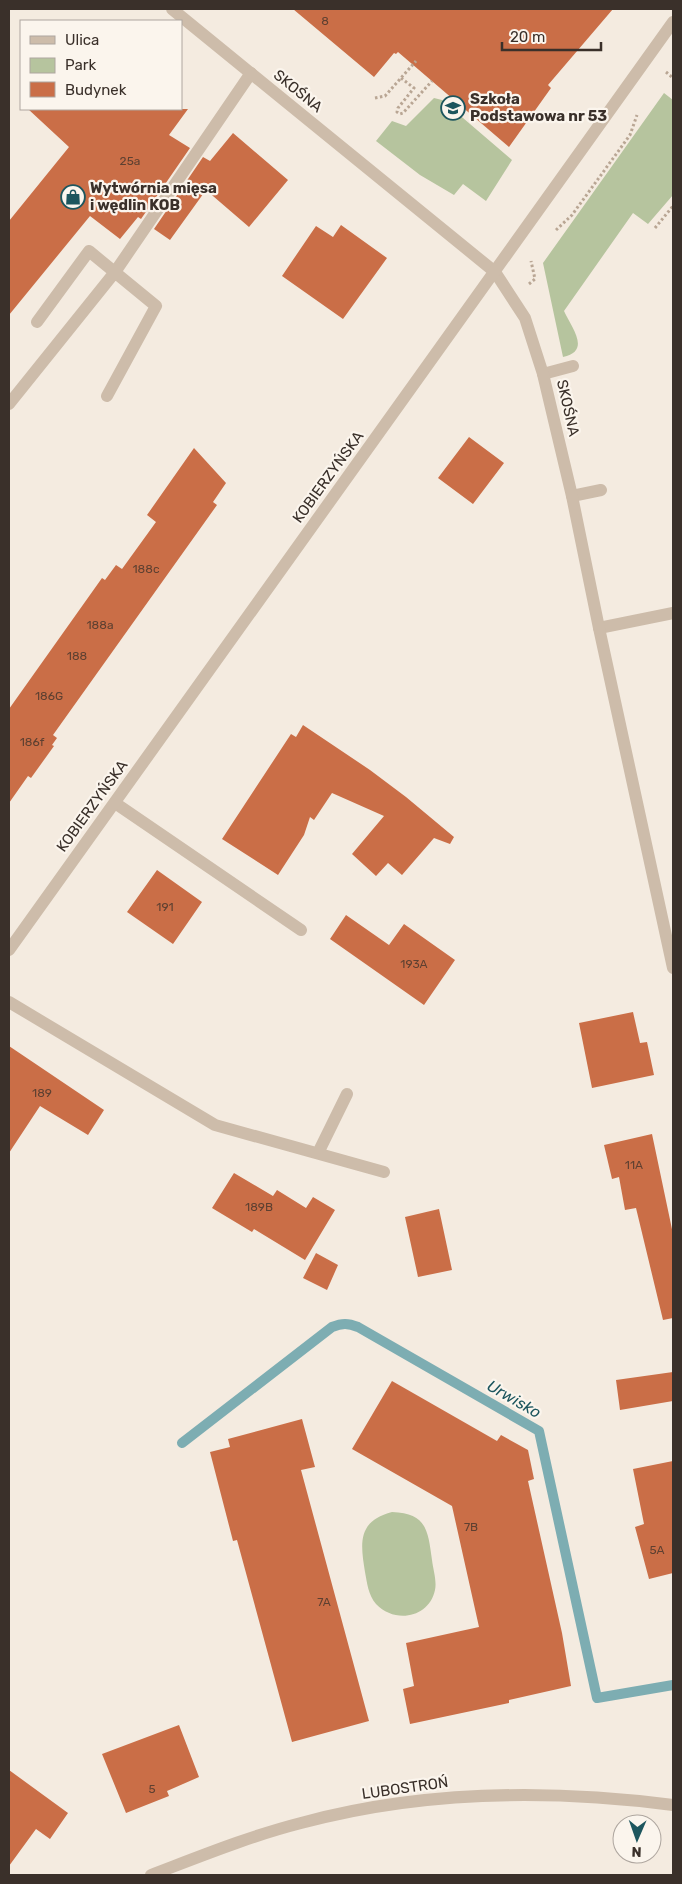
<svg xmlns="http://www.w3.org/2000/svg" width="682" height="1884" font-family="Rubik,sans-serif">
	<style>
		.green { fill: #b6c49e }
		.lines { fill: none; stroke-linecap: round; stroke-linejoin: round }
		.stream { stroke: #7dadb2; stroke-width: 10 }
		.building { fill: #ca6e47 }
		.path { stroke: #b9a694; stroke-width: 3; stroke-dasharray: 2.5 2.5; stroke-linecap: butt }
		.service { stroke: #cdbcaa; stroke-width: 12 }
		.minor { stroke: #cdbcaa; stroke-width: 12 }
		.tertiary { stroke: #cdbcaa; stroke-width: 12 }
		.labels { text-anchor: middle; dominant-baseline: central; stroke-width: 4.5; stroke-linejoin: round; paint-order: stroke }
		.number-label { font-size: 12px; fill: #5e4031 }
		.street-label { font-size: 15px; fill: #3a302a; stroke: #fbf5ed }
		.poi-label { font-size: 15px; font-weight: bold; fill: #3a302a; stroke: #fbf5ed; text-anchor: start }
		.water-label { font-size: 16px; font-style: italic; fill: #1d565e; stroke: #fbf5ed }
	</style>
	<rect width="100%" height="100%" fill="#f4ebe0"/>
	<!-- green -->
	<path class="green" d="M664,93L673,100V195L648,224L633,213L564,311C571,327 592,351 563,357L543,263Z
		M434,98L442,100L512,160L486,201L463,184L454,195L420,175L376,141L392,121L406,126Z
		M392,1512C427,1513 428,1531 432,1560C433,1569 437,1581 435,1590C429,1618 395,1624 376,1604C368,1595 367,1582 365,1572C360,1542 358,1521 392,1512Z"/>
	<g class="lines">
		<!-- stream -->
		<path class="stream" d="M182,1443L332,1327C342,1323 348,1323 358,1327L539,1431L597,1698L673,1685"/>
	</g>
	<!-- building -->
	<path class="building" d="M293,9H613L548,85L551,88L509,147L398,52L396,54L394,53L374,77Z
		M28,109H188L169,135L190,148L141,219L138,217L120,239L90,216L9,315V221L69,147Z
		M233,133L288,180L249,227L206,190L170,240L154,229L203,157L210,161Z
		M341,225L387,258L343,319L282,276L316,226L333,237Z
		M469,437L504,463L473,504L438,478Z
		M194,448L226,483L213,502L217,505L53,735L57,738L52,745L54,746L31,778L28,776L9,803V709L102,578L105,580L116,565L122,569L156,522L147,515Z
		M303,725L370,770L406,797L454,837L450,844L434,838L402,875L388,863L376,876L352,854L384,816L332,793L314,820L310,817L304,835L278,875L222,839L291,734L296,737Z
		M157,870L202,902L173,944L127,912Z
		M346,915L389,945L404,924L455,960L424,1005L330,939Z
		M633,1012L640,1043L647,1042L654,1075L592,1088L579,1023Z
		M9,1046L104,1110L88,1135L40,1106L9,1153Z
		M652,1134L673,1234V1318L663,1320L636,1208L625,1210L619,1177L612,1179L604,1145Z
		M234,1173L273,1196L277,1190L306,1208L313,1197L335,1210L305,1260L254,1229L252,1232L212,1208Z
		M439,1209L452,1270L418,1277L405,1217Z
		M316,1253L338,1265L327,1290L303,1278Z
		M673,1372V1401L620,1410L616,1380Z
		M392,1381L497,1441L501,1435L528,1450L534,1479L528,1481L562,1633L571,1686L509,1700V1703L410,1724L403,1689L414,1686L406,1643L479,1627L452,1506L352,1449Z
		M302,1419L315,1467L301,1470L369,1721L292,1742L237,1540L233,1541L210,1452L230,1447L228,1439Z
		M673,1461V1573L649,1579L635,1527L644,1524L633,1469Z
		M179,1725L199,1777L167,1791L169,1796L126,1813L102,1754Z
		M9,1770L68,1813L50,1839L36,1829L9,1866Z"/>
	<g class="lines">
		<!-- path -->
		<path class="path" d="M666,72L673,78
			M401,78L414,88L398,108L397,112L400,114L403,113L432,81
			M375,98L385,96L416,61
			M655,228L673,206
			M556,230L572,215L630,135L637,115
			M529,284L535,279L531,261"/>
		<!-- service -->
		<path class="service" d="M37,322L89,251L156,306L107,396
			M543,374L573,366
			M9,404L115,272L251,73
			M572,496L601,490
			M599,628L673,613
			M115,803L301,930
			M9,1002L215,1125L384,1172
			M318,1153L347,1094"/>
		<!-- minor -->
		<path class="minor" d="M172,9L495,272L525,318L543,374L572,496L599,628L673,968
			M151,1875C201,1856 250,1836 301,1823C423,1790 549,1789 673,1805"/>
		<!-- tertiary -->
		<path class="tertiary" d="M9,950L673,22"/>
	</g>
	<!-- icons -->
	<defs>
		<g id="school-ring" transform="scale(1.25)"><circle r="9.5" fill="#fbf5ed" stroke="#1d565e" stroke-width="1.5"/><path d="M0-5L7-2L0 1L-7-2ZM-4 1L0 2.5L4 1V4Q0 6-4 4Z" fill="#1d565e"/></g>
		<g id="shop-ring" transform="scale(1.25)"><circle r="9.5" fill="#fbf5ed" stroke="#1d565e" stroke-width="1.5"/><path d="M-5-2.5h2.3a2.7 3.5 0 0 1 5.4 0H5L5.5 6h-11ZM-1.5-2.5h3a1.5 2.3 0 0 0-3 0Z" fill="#1d565e"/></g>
	</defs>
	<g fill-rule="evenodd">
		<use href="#school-ring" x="453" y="108"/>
		<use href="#shop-ring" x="73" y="197"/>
	</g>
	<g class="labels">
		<!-- number labels -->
		<g class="number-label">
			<text x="325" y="21">8</text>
			<text x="130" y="161">25a</text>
			<text x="146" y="569">188c</text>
			<text x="100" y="625">188a</text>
			<text x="77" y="656">188</text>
			<text x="49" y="696">186G</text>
			<text x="32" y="742">186f</text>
			<text x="165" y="907">191</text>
			<text x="414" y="964">193A</text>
			<text x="42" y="1093">189</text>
			<text x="634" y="1165">11A</text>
			<text x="259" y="1207">189B</text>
			<text x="471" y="1527">7B</text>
			<text x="657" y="1550">5A</text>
			<text x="324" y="1602">7A</text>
			<text x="152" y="1789">5</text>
		</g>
		<!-- street labels -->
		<g class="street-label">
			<text transform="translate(298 91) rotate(39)">SKOŚNA</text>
			<text transform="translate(568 408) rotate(77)">SKOŚNA</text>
			<text transform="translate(328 477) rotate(-54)">KOBIERZYŃSKA</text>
			<text transform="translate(92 806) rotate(-54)">KOBIERZYŃSKA</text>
			<text transform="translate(405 1788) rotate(-8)">LUBOSTROŃ</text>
		</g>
		<!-- poi labels -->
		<g class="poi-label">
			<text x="470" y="99">Szkoła<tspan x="470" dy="17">Podstawowa nr 53</tspan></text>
			<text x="90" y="188">Wytwórnia mięsa<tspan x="90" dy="17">i wędlin KOB</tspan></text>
		</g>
		<!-- water labels -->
		<g class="water-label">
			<text transform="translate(514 1399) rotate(30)">Urwisko</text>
		</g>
	</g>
	<!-- border -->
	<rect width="682" height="1884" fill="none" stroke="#3a302a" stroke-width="20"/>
	<!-- legend -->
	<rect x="20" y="20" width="162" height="90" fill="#fbf5ed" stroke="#aea69f"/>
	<rect x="30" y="36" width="25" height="8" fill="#cdbcaa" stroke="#aea69f"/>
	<text x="65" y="45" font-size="15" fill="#3a302a">Ulica</text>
	<rect x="30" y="58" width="25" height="15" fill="#b6c49e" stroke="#aea69f"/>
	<text x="65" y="70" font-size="15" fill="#3a302a">Park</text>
	<rect x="30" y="82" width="25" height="15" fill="#ca6e47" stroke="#aea69f"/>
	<text x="65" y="95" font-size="15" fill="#3a302a">Budynek</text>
	<!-- north arrow -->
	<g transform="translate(637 1839) rotate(182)"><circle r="24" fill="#fbf5ed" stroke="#aea69f"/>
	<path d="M0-4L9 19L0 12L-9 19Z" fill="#1d565e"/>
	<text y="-8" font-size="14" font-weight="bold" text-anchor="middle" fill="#3a302a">N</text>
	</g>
	<!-- scale -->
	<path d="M502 42v8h99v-8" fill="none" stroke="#3a302a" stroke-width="2.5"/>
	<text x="510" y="42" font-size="15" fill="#3a302a" stroke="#fbf5ed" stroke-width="4" paint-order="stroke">20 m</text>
</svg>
